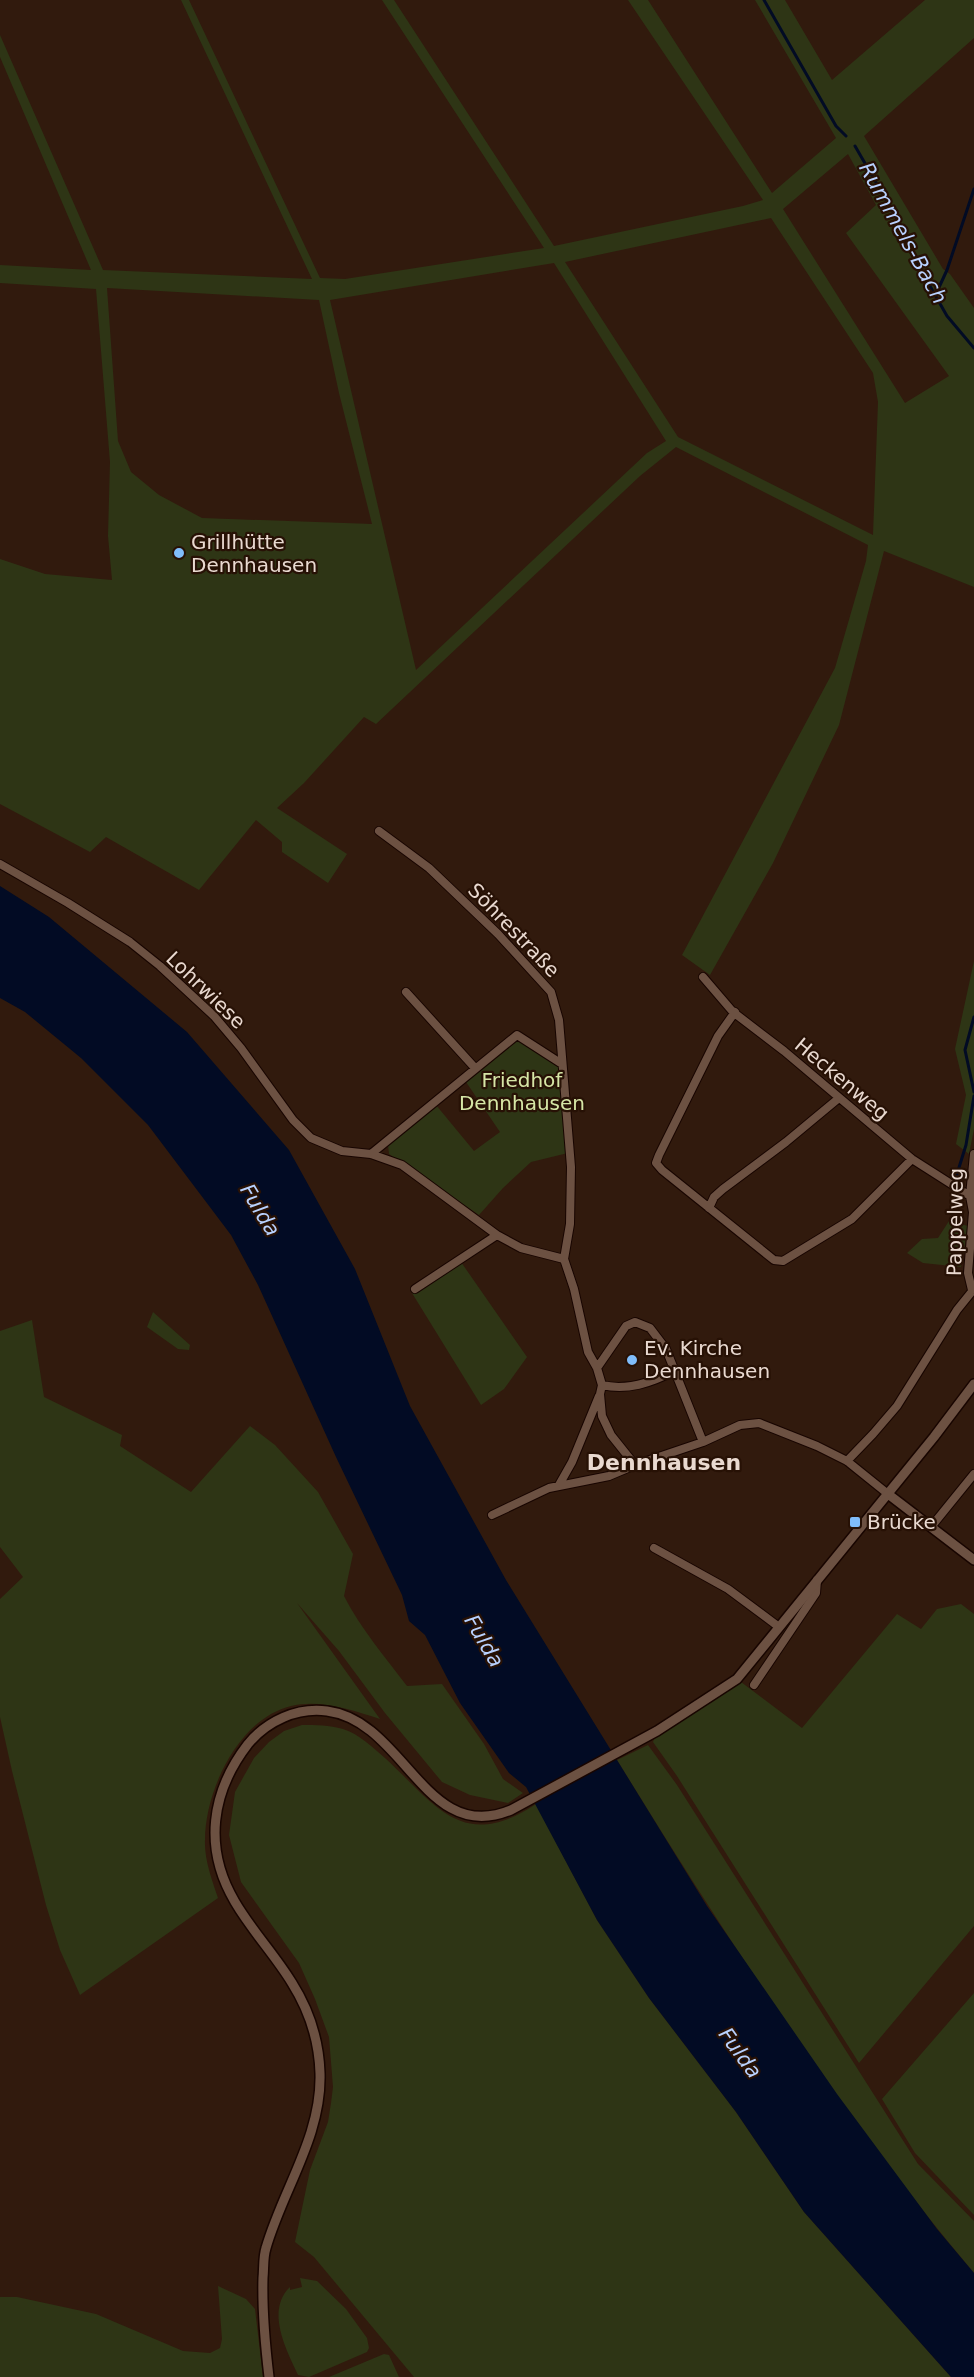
<svg xmlns="http://www.w3.org/2000/svg" width="974" height="2377" font-family="'DejaVu Sans',sans-serif">
	<style>
		.green { fill: #2e3515; fill-rule: evenodd }
		.water { fill: #020b24 }
		.lines { fill: none; stroke-linecap: round; stroke-linejoin: round }
		.stream { stroke: #020b24; stroke-width: 3 }
		.minor-casing { stroke: #180500; stroke-width: 10 }
		.tertiary-casing { stroke: #180500; stroke-width: 12 }
		.minor { stroke: #6c5142; stroke-width: 8 }
		.tertiary { stroke: #6c5142; stroke-width: 9 }
		.poi-dot { fill: #80bdfa; stroke: #271105; stroke-width: 2 }
		.labels { text-anchor: middle; dominant-baseline: central; stroke-width: 4.5; stroke-linejoin: round; paint-order: stroke }
		.poi-label { font-size: 20px; fill: #e9d9d0; stroke: #271105; text-anchor: start }
		.street-label { font-size: 20px; fill: #e9d9d0; stroke: #271105 }
		.park-label { font-size: 20px; fill: #d6e6a6; stroke: #271105 }
		.water-label { font-size: 21px; font-style: italic; fill: #b8d1fe; stroke: #271105 }
		.quarter-label { font-size: 22px; font-weight: bold; fill: #e9d9d0; stroke: #271105 }
	</style>
	<rect width="100%" height="100%" fill="#311a0d"/>
	<!-- green -->
	<path class="green" d="M181,0H189L320,278L345,279L544,248L382,0H394L554,246L743,206L763,200L628,0H648L772,193L836,138L755,0H785L832,80L925,0H974V38L864,136L943,269L950,274L974,308V587L884,551L839,725L773,863L710,975L682,955L835,668L866,561L868,545L676,447L640,476L376,724L364,717L304,783L277,808L347,854L328,883L282,852V842L256,820L199,890L106,837L90,852L0,804V559L45,574L112,580L108,536L110,462L96,289L0,283V265L91,270L0,57V35L103,270L312,279ZM848,154L876,205L846,233L949,376L905,403L783,209ZM771,218L873,373L878,402L873,535L678,437L565,262ZM554,263L666,441L647,453L416,670L330,300ZM107,288L319,300L339,393L372,524L202,518L159,495L131,472L118,441Z
		M974,961V1129L969,1154L956,1144L966,1095L955,1049Z
		M520,1039L560,1065L568,1153L531,1162L503,1188L479,1215L389,1154L388,1145L436,1105L474,1151L500,1132L466,1082Z
		M949,1221L968,1226L961,1267L923,1263L907,1253L922,1239L938,1238Z
		M461,1262L527,1357L504,1389L481,1405L412,1293Z
		M153,1312L190,1345L189,1350L178,1349L147,1327Z
		M32,1320L44,1397L122,1435L120,1446L191,1492L250,1426L275,1445L318,1492L353,1554L344,1596C361,1629 385,1657 407,1686L442,1684L484,1744L503,1779L523,1793L508,1803L470,1795L442,1782L385,1713L339,1651L297,1603L380,1719C352,1710 320,1699 291,1706C238,1719 205,1791 205,1840C204,1859 212,1880 218,1898L80,1995L60,1950L46,1905L12,1771L0,1717V1599L23,1577L0,1547V1331Z
		M961,1604L974,1614V1926L859,2063L677,1776L653,1742L657,1731L737,1679L802,1728L897,1614L921,1629L937,1609Z
		M302,1725C316,1725 329,1725 343,1729C359,1734 372,1747 385,1758C436,1805 462,1853 536,1804L597,1920L649,1998L736,2112L804,2212L951,2377H414L314,2257L295,2242L310,2170L328,2122L331,2103L333,2087L329,2037L315,1999L299,1963L241,1882L229,1835L235,1792L254,1758L269,1742L284,1731Z
		M648,1745L677,1785L918,2164L974,2221V2273C840,2114 726,1937 617,1760Z
		M974,1993V2215L915,2153L882,2099Z
		M300,2278L317,2281L346,2309L367,2338L369,2348L367,2352L309,2377L298,2375C287,2351 265,2311 290,2287V2290L302,2287Z
		M218,2286L246,2299L255,2309L263,2377H0V2297H17L96,2314L183,2351L210,2353L220,2348L222,2339Z
		M384,2354L389,2355L399,2377H329Z"/>
	<!-- water -->
	<path class="water" d="M0,886L49,917L187,1032L289,1150L355,1269L410,1406L506,1580L707,1906L837,2094L937,2229L974,2273V2377H951L804,2212L736,2112L649,1998L597,1920L526,1787L509,1773L460,1703L425,1635L409,1621L402,1595L336,1457L258,1285L231,1235L148,1125L81,1058L25,1012L0,998Z"/>
	<g class="lines">
		<!-- stream -->
		<path class="stream" d="M764,0L836,126L846,136
			M855,146L900,224L901,235L947,316L974,348
			M935,296L947,270L974,189
			M974,1017L965,1050L974,1092
			M957,1174L966,1145L974,1096"/>
		<!-- minor casing -->
		<g class="minor-casing">
			<path id="minor" d="M379,831L429,868L498,934L551,992L559,1020L571,1167L570,1224L564,1259L574,1289L588,1352L597,1368L602,1385L600,1394L602,1416L611,1435L635,1465
				M0,864L68,903L130,942L160,966L214,1016L241,1048L293,1120L311,1138L342,1151L371,1154L402,1165L497,1235
				M703,977L733,1012L784,1051L912,1159L970,1196
				M406,992L475,1068
				M735,1012L718,1036L659,1155L656,1163L662,1170L774,1260L783,1261L852,1219L912,1159
				M371,1154L517,1035L562,1064
				M709,1208L714,1197L723,1189L786,1142L839,1098
				M415,1289L497,1235L521,1248L564,1259
				M972,1290L968,1273L973,1212L970,1196L974,1154
				M597,1368L626,1326L635,1322L650,1328L666,1349L703,1442
				M602,1385C627,1391 651,1383 674,1371
				M847,1461L873,1434L897,1406L957,1310L974,1289
				M559,1485L572,1462L599,1396
				M492,1515L549,1488L609,1476L635,1465L703,1442L740,1425L759,1423L817,1446L847,1461L888,1494
				M931,1527L974,1474
				M654,1548L728,1589L779,1627
				M754,1685L816,1593L817,1580"/>
		</g>
		<!-- tertiary casing -->
		<g class="tertiary-casing">
			<path id="tertiary" d="M888,1494L974,1560
				M269,2377C265,2343 262,2312 263,2278C264,2268 263,2257 266,2248C283,2189 322,2136 320,2073C319,2042 309,2010 292,1983C275,1955 252,1931 235,1902C203,1848 211,1792 248,1744C267,1721 297,1707 327,1711C405,1721 425,1846 511,1810L657,1731L737,1679L934,1437L974,1384"/>
		</g>
		<!-- minor -->
		<use href="#minor" class="minor"/>
		<!-- tertiary -->
		<use href="#tertiary" class="tertiary"/>
	</g>
	<!-- markers -->
	<g class="poi-dot">
		<circle cx="179" cy="553" r="6"/>
		<circle cx="632" cy="1360" r="6"/>
		<rect x="849" y="1516" width="12" height="12" rx="3"/>
	</g>
	<g class="labels">
		<!-- poi labels -->
		<g class="poi-label">
			<text x="191" y="542">Grillhütte<tspan x="191" dy="23">Dennhausen</tspan></text>
			<text x="644" y="1348">Ev. Kirche<tspan x="644" dy="23">Dennhausen</tspan></text>
			<text x="867" y="1522">Brücke</text>
		</g>
		<!-- street labels -->
		<g class="street-label">
			<text transform="translate(514 930) rotate(46)">Söhrestraße</text>
			<text transform="translate(206 990) rotate(44)">Lohrwiese</text>
			<text transform="translate(842 1079) rotate(40)">Heckenweg</text>
			<text transform="translate(955 1222) rotate(-89)">Pappelweg</text>
		</g>
		<!-- park labels -->
		<g class="park-label">
			<text x="522" y="1080">Friedhof<tspan x="522" dy="23">Dennhausen</tspan></text>
		</g>
		<!-- water labels -->
		<g class="water-label">
			<text transform="translate(903 233) rotate(61)">Rummels-Bach</text>
			<text transform="translate(260 1210) rotate(59)">Fulda</text>
			<text transform="translate(484 1641) rotate(60)">Fulda</text>
			<text transform="translate(740 2053) rotate(54)">Fulda</text>
		</g>
		<!-- quarter labels -->
		<g class="quarter-label">
			<text x="664" y="1462">Dennhausen</text>
		</g>
	</g>
</svg>
